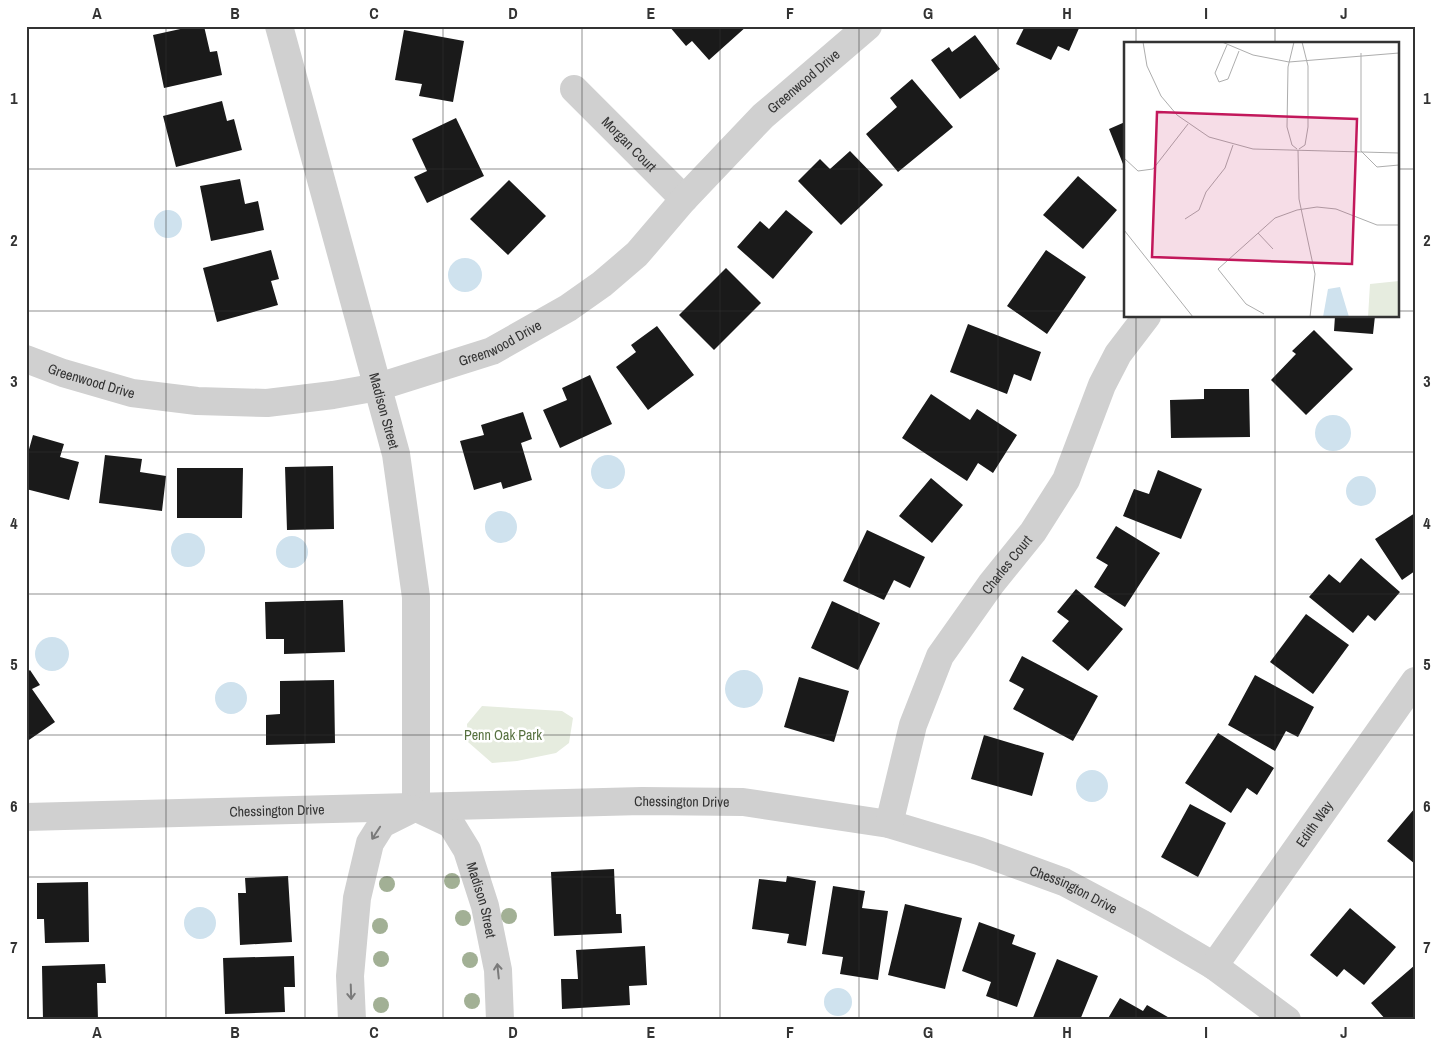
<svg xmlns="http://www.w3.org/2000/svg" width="1441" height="1046" font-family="'Archivo Narrow',sans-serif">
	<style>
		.green { fill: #e6ecdf }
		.water { fill: #cfe2ee }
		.building { fill: #1a1a1a }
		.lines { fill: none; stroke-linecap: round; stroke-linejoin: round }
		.minor { stroke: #d0d0d0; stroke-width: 28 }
		.tree { fill: #a2b095 }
		.oneway { stroke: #7a7a7a }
		.grid { fill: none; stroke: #333; stroke-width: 1; stroke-opacity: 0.55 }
		.labels { text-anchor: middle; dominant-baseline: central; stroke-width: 5; stroke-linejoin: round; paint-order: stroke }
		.street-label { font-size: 14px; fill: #333; stroke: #fff }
		.park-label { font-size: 14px; fill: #56703f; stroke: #fff }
		.inset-road { fill: none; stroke: #adadad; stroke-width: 1 }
		.view { fill: #c2185b; fill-opacity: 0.15; stroke: #c2185b; stroke-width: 2.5 }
		.inset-edge { fill: none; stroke: #333; stroke-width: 2.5 }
		.neatline { fill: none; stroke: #333; stroke-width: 2 }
		.grid-label { font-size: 16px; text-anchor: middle; font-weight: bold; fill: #333 }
	</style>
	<rect width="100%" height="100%" fill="#fff"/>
	<!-- green -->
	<path class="green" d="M482,706L562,711L573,718L569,743L556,753L517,761L492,763L468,742L467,724Z"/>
	<!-- water -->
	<path class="water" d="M154 224a14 14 0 1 1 28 0a14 14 0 1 1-28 0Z
		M448 275a17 17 0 1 1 34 0a17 17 0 1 1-34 0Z
		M1315 433a18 18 0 1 1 36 0a18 18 0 1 1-36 0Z
		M591 472a17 17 0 1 1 34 0a17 17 0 1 1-34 0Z
		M1346 491a15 15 0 1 1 30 0a15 15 0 1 1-30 0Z
		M485 527a16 16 0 1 1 32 0a16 16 0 1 1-32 0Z
		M171 550a17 17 0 1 1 34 0a17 17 0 1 1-34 0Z
		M276 552a16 16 0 1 1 32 0a16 16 0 1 1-32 0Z
		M35 654a17 17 0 1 1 34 0a17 17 0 1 1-34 0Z
		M725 689a19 19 0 1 1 38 0a19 19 0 1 1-38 0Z
		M215 698a16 16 0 1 1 32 0a16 16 0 1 1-32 0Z
		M1076 786a16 16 0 1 1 32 0a16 16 0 1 1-32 0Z
		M184 923a16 16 0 1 1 32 0a16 16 0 1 1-32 0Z
		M824 1002a14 14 0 1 1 28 0a14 14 0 1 1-28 0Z"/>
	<!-- building -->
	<path class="building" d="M194,26H204L210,52L217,51L222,75L164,88L153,35Z
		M669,26H747L709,60L692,41L686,46Z
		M1025,26H1080L1069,51L1058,46L1051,60L1016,44Z
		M404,30L464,41L453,102L419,96L422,84L395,80Z
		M975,35L1000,69L960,99L931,60L949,47L952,52Z
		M912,79L953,127L898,172L866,134L897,107L890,98Z
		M222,101L227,121L234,119L242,150L176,167L163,116Z
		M456,118L484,176L427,203L414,177L427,171L412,139Z
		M1125,122V169L1109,129Z
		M850,151L883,185L841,225L798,181L820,159L830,169Z
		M1078,176L1117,210L1083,249L1043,215Z
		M240,179L245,204L258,201L264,230L211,241L200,186Z
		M509,180L546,216L508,255L470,219Z
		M786,210L813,232L773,279L737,247L760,221L769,229Z
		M271,250L279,279L271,281L278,305L217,322L203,268Z
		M1046,250L1086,277L1047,334L1007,306Z
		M726,268L761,303L714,350L679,315Z
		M1335,316H1375L1373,334L1334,331Z
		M968,324L1041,352L1031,381L1014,374L1007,394L950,372Z
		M657,326L694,375L648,410L616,367L636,352L631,345Z
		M1314,330L1353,369L1306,415L1271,380L1296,354L1292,351Z
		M590,375L612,424L560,448L543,410L567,400L562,388Z
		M1204,389H1249L1250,437L1171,438L1170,400L1204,399Z
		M931,394L970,420L977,409L1017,435L993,473L978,463L967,481L902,438Z
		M523,412L532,439L521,443L532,480L503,489L501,482L474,490L460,441L484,435L481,425Z
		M33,435L64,444L60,457L79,462L69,500L26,489V460Z
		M105,455L142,459L140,472L166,476L162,511L99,503Z
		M333,466L334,529L287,530L285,467Z
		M177,468H243L242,518H177Z
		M1158,470L1202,489L1181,539L1123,516L1134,489L1149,494Z
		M931,478L963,505L932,543L899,516Z
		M1415,513V571L1402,580L1375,539Z
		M1116,526L1160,553L1125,607L1094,587L1108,565L1096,558Z
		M867,530L925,557L910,588L894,580L884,600L843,581Z
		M1361,558L1400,592L1375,621L1368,615L1353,633L1309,597L1329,574L1340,583Z
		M1076,589L1123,629L1088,671L1052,641L1069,621L1057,612Z
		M343,600L345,652L284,654V639H266L265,602Z
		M832,601L880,623L858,670L811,648Z
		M1306,614L1349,645L1313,694L1270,662Z
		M1022,656L1098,696L1073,741L1013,709L1024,689L1009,681Z
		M30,670L40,685L32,689L55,722L26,742V673Z
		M1255,675L1314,707L1298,737L1286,731L1275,751L1228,725Z
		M799,677L849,691L834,742L784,727Z
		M334,680L335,743L266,745V715L280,714V681Z
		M1218,733L1274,768L1257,795L1247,788L1231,813L1185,783Z
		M984,735L1044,753L1032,796L971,779Z
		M1190,804L1226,823L1198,877L1161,857Z
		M1415,808V864L1387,841Z
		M614,869L616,914H621L622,933L554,936L551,872Z
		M288,876L292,942L240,945L238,893H246L245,878Z
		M787,876L816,881L806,946L787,943L789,934L752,929L759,879L786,882Z
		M88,882L89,942L45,943L44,919H37V883Z
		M833,886L865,891L862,908L888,911L878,980L840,974L843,957L822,954Z
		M905,904L962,918L945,989L888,975Z
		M1350,908L1396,947L1364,985L1344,969L1337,977L1310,955Z
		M979,922L1015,935L1012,944L1036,953L1017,1007L986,996L991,982L962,971Z
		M645,946L647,985L629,986L630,1005L562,1009L561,979H578L576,950Z
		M294,956L295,987H284L285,1012L225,1014L223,958Z
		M1057,959L1098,976L1080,1020H1032Z
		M105,964L106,983H97L98,1020H43L42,966Z
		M1415,965V1020H1386L1371,1003Z
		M1120,998L1143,1011L1147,1005L1173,1020H1107Z"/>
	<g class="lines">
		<!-- minor -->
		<g class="minor">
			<path id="s1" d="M279,26L396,454L416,597V807"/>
			<path id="s2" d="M574,89L684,199"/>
			<path id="s3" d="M26,359L63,373L132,393L197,401L267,403L333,395L378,387L492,351L568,308L602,284L637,254L684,199L763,116L868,26"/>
			<path id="s4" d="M419,809L451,824L467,850L485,906L498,970L500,1020"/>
			<path id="s5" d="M26,817L642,801L743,802L889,824L979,851L1064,882L1141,923L1214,966L1287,1020"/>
			<path id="s6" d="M889,824L913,725L940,656L991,584L1033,532L1066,480L1102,385L1118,354L1147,316"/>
			<path id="s7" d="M1214,966L1415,681"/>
			<path d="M352,1020L350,976L357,898L370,843L382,824L412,809"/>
		</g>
	</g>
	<!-- trees -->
	<g class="tree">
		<circle cx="452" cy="881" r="8"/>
		<circle cx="387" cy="884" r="8"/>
		<circle cx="509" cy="916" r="8"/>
		<circle cx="463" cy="918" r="8"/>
		<circle cx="380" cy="926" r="8"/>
		<circle cx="381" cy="959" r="8"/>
		<circle cx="470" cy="960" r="8"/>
		<circle cx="472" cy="1001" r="8"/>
		<circle cx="381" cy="1005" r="8"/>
	</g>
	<!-- one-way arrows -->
	<defs><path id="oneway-shaft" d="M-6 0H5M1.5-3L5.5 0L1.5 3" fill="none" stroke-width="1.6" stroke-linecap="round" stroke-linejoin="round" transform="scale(1.25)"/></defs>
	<g class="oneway">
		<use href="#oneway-shaft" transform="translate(376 833) rotate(123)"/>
		<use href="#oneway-shaft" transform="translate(498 971) rotate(-96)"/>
		<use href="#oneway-shaft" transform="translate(351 992) rotate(88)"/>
	</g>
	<!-- grid -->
	<path class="grid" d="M166,26V1020M305,26V1020M443,26V1020M582,26V1020M720,26V1020M859,26V1020M998,26V1020M1136,26V44M1275,26V44M26,169H1125M1397,169H1415M26,311H1125M1397,311H1415M1136,316V1020M1275,316V1020M26,452H1415M26,594H1415M26,735H1415M26,877H1415"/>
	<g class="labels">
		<!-- street labels -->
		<g class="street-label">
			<text stroke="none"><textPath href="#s3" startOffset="894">Greenwood Drive</textPath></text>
			<text stroke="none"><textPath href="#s2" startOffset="78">Morgan Court</textPath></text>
			<text stroke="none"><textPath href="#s3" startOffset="489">Greenwood Drive</textPath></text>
			<text stroke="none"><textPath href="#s3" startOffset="69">Greenwood Drive</textPath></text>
			<text stroke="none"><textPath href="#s1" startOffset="399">Madison Street</textPath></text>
			<text stroke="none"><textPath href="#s6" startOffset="289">Charles Court</textPath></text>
			<text stroke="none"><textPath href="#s5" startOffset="656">Chessington Drive</textPath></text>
			<text stroke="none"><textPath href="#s5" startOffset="251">Chessington Drive</textPath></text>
			<text stroke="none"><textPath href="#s7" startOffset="174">Edith Way</textPath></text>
			<text stroke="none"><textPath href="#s5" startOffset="1061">Chessington Drive</textPath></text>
			<text stroke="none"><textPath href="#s4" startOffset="118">Madison Street</textPath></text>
		</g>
		<!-- park labels -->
		<g class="park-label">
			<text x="503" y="735">Penn Oak Park</text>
		</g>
	</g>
	<!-- overview -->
	<g transform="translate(1124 42)">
		<rect width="275" height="275" fill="#fff"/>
		<path d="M275,239V275H244L246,242Z" fill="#e6ecdf"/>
		<path d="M216,245L225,275H199L204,247Z" fill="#cfe2ee"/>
		<path class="inset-road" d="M19,0L23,24L37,54L53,73L85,95L129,107L275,111M98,0L129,13L165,20L275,11M170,0L164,25L163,85L168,103L173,107M103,3L91,31L95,40L104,37L115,9M237,11V109L253,125L275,123M175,107L181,103L184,85V24L178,0M174,108L175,157L191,232L186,275M0,116L14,129L29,127L64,82M61,177L75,168L82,150L101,126L109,103M0,188L69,275M134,191L149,207M140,272L122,262L94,227L151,176L173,168L193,165L212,167L253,183H275"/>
		<path class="view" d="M33,70L233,77L228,222L28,215Z"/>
		<rect width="275" height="275" class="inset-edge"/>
	</g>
	<!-- border -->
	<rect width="1441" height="1046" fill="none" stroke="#ffffff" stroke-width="55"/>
	<rect x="28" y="28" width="1386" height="990" class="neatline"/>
	<g class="grid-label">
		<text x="97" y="19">A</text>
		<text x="235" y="19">B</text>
		<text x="374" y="19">C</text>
		<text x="513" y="19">D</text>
		<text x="651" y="19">E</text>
		<text x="790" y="19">F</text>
		<text x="928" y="19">G</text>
		<text x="1067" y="19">H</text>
		<text x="1206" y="19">I</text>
		<text x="1344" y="19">J</text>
		<text x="14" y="104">1</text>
		<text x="1427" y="104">1</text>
		<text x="14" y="246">2</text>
		<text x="1427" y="246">2</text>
		<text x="14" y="387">3</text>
		<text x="1427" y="387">3</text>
		<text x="14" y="529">4</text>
		<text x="1427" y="529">4</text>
		<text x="14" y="670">5</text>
		<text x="1427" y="670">5</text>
		<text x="14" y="812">6</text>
		<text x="1427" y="812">6</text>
		<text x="14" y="953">7</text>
		<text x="1427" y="953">7</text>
		<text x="97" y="1038">A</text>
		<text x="235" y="1038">B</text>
		<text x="374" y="1038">C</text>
		<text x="513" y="1038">D</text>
		<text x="651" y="1038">E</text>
		<text x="790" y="1038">F</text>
		<text x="928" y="1038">G</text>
		<text x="1067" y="1038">H</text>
		<text x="1206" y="1038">I</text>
		<text x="1344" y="1038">J</text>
	</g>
</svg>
